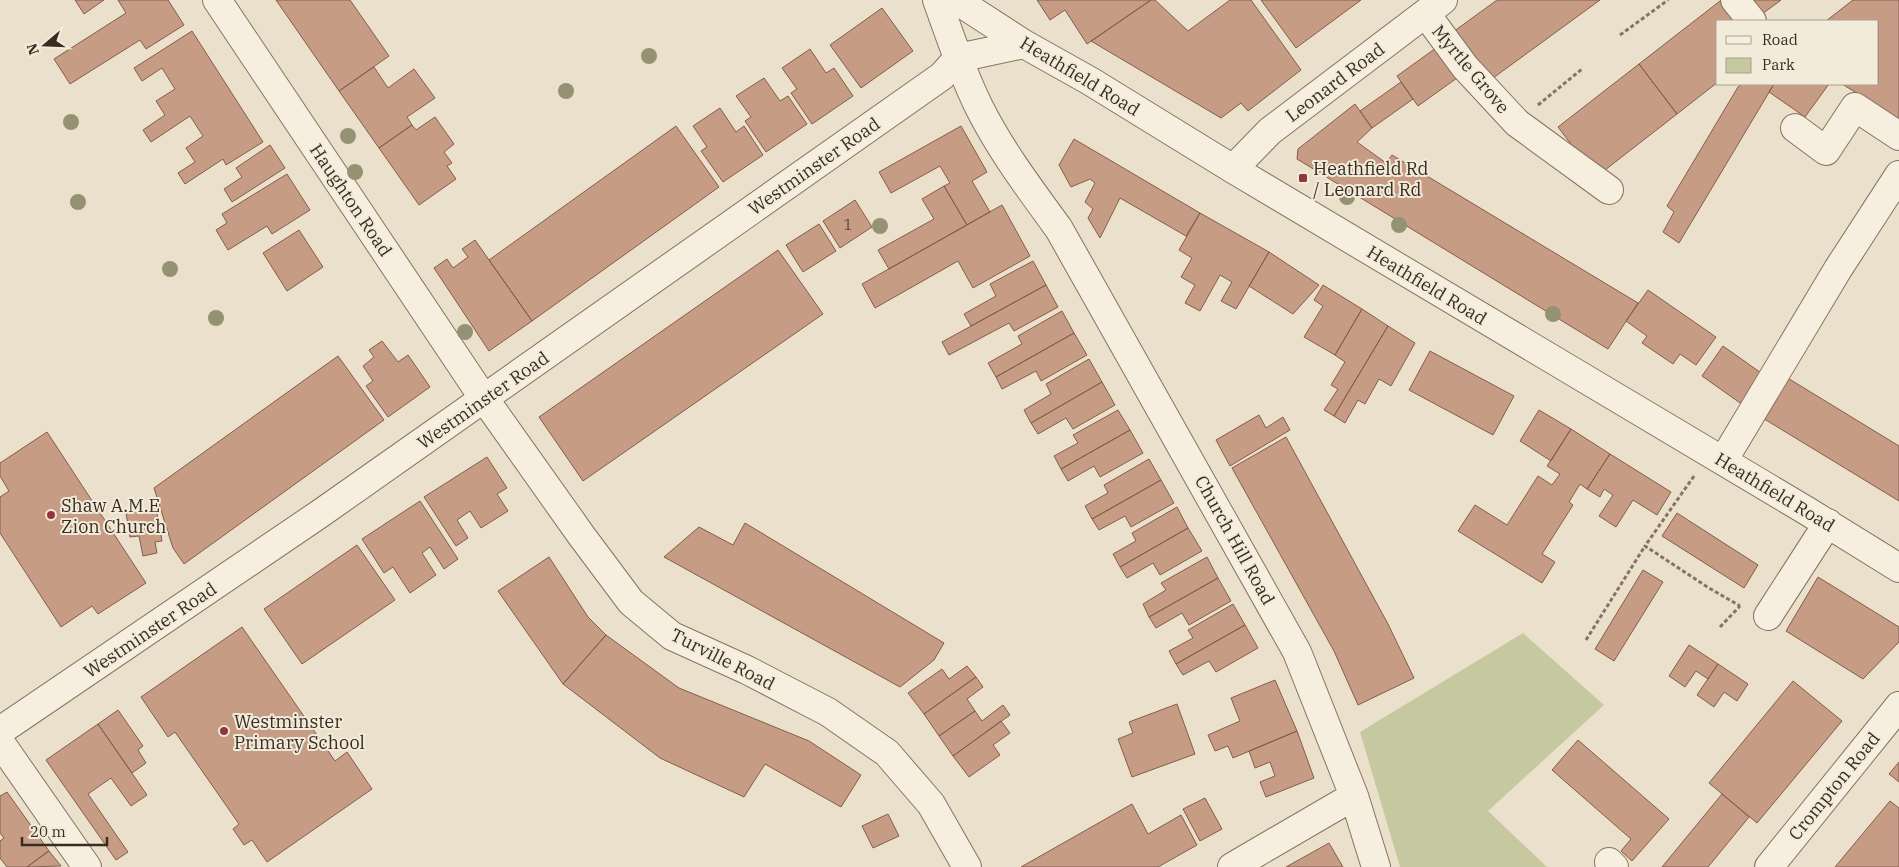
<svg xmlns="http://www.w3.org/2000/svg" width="1899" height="867" font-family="'IBM Plex Serif',serif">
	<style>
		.green { fill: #c6c9a0 }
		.building { fill: #c69c85; stroke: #845d49 }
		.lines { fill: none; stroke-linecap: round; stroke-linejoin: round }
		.minor-casing { stroke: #877361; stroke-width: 30 }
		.path { stroke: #877361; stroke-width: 3; stroke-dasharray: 4 2.5; stroke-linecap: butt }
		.minor { stroke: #f6eede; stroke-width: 28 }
		.tree { fill: #949273 }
		.poi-dot { fill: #90363c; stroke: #f3ebda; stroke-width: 2 }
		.labels { text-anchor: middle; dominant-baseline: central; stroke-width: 4; stroke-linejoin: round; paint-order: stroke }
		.number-label { font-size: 15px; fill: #5c483c }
		.street-label { font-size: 18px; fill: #392c23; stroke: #f3ebda }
		.poi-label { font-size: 18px; fill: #392c23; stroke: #f3ebda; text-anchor: start }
	</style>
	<rect width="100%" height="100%" fill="#ebe0cb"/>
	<!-- green -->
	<path class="green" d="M1523,633L1604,705L1488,811L1547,867H1400L1360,732Z"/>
	<!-- building -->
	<path class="building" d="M75,0H104L84,14Z
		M118,0H168L184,25L146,49L140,40L70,84L54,59L126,13Z
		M276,0H350L389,56L339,91Z
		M1037,0H1151L1087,44L1065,10L1050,20Z
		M1151,0H1155L1188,31L1230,0H1251L1301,70L1248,111L1241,103L1221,118L1091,41Z
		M1261,0H1361L1296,48Z
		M1497,0H1600L1489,81L1453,32Z
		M1746,0H1781L1758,17Z
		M1853,0H1899V119L1842,84H1878V21H1826Z
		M1720,1L1737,21H1718V82L1677,114L1639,64Z
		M882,8L913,51L861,88L830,45Z
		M192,31L263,142L226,165L223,159L185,184L178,173L195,162L186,148L203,136L190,116L151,142L143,130L165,115L156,101L175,89L162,68L142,81L134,68Z
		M1436,48L1457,78L1418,106L1397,76Z
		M810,49L826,73L834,68L853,96L812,124L791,93L797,89L782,68Z
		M1639,64L1677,114L1596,177L1558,127Z
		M374,67L388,88L414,69L435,98L407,117L412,125L379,148L339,91Z
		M764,78L780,101L788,96L807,124L766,152L745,121L751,117L736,96Z
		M1401,82L1413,99L1372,128L1360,111Z
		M1742,84H1774L1679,243L1663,232L1674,212L1667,206L1738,87Z
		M1774,84H1829L1805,117L1769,92Z
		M1355,104L1372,128L1357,142L1386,163L1392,155L1638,303L1608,349L1297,159L1298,149Z
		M720,108L736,132L744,126L763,155L723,182L701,151L707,147L693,126Z
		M435,117L454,144L444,152L452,163L447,166L456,179L419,205L379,148L412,125L416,130Z
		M676,126L719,187L532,321L489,260Z
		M961,126L987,172L972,181L990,212L967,225L944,186L950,183L940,166L891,193L879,172Z
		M1074,139L1200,213L1186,236L1120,198L1100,238L1088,218L1093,209L1085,202L1095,183L1090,179L1071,187L1059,165Z
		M270,145L285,168L232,202L224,189L242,177L236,168Z
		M287,174L310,210L272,234L267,226L228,250L216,230L227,223L222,214Z
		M944,186L967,225L889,269L878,250L934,219L922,199Z
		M855,200L872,227L840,248L823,221Z
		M1002,205L1030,256L973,288L958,261L875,308L862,284Z
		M1200,213L1269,252L1236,309L1221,301L1232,282L1220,275L1200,311L1185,303L1195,285L1181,277L1192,258L1179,250Z
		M819,224L836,251L803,272L786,245Z
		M299,230L323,267L287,291L263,253Z
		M475,240L532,321L489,351L434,268L447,259L453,268L468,257L462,249Z
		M778,250L823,314L583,481L539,417Z
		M1269,252L1319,285L1293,314L1249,286Z
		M1033,261L1046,285L971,326L964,314L996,296L990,284Z
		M1046,285L1058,307L1014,331L1009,323L949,355L942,342Z
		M1323,285L1362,309L1335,355L1304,337L1323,306L1314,300Z
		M1648,290L1716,337L1696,365L1680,354L1673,364L1642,343L1647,336L1626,321Z
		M1362,309L1388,326L1334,416L1324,410L1338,389L1331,385L1345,362L1335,355Z
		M1062,311L1074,333L996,377L988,363L1022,344L1018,336Z
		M1388,326L1415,343L1391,386L1379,379L1365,404L1358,400L1345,423L1334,416Z
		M1074,333L1087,355L1041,381L1036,371L1002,389L996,377Z
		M382,341L398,362L408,355L430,387L388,417L366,386L373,381L363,366L374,357L369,350Z
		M1723,346L1764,375L1743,405L1702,376Z
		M1430,351L1514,396L1493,435L1409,390Z
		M338,356L384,420L184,564L173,548L154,488Z
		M1089,359L1102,382L1031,423L1024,410L1051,394L1046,384Z
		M1786,377L1899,446V501L1761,417Z
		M1102,382L1115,405L1073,429L1066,418L1038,434L1031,423Z
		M1118,410L1130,430L1061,469L1054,456L1078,443L1073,435Z
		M1539,410L1571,429L1551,461L1520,441Z
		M1259,415L1266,428L1283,417L1290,430L1230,466L1216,440Z
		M1571,429L1610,454L1587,489L1580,484L1569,502L1573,505L1542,554L1555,562L1542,583L1458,531L1475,505L1507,525L1538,476L1552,485L1560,474L1547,466Z
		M1130,430L1143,453L1100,477L1094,466L1068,481L1061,469Z
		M47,432L146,583L98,614L92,606L61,627L0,533V497L9,491L0,476V463Z
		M1286,437L1388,624L1414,678L1358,705L1334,651L1232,468Z
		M1610,454L1671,492L1657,515L1633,500L1616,527L1599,516L1613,495L1604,489L1600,497L1587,489Z
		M487,457L507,488L497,494L508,511L481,528L470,511L457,520L468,538L456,546L424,497Z
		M1149,459L1161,480L1092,519L1085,506L1108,493L1104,485Z
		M1161,480L1174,503L1131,527L1125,516L1099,530L1092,519Z
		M420,501L458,559L444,569L430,547L422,553L436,575L410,593L393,567L384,573L362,539Z
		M1177,507L1188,528L1120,567L1113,554L1136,541L1132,533Z
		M156,508L162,541L155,542L157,553L143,556L139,536L130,537L126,513Z
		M1677,513L1758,565L1744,588L1662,536Z
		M745,523L944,643L934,660L900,687L664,557L699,527L733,545Z
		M1188,528L1202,551L1160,575L1153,563L1127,578L1120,567Z
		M357,545L395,600L302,664L264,609Z
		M549,557L588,617L606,635L563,684L498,591Z
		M1207,557L1218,578L1149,617L1143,604L1166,590L1161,583Z
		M1643,570L1663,582L1614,661L1595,649Z
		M1818,577L1899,627V642L1863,679L1786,631Z
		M1218,578L1231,601L1189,625L1182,613L1156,628L1149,617Z
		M1233,604L1245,625L1176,664L1169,651L1193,638L1188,630Z
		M1245,625L1258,648L1216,672L1209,661L1183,675L1176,664Z
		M242,627L335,761L347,752L372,789L267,862L252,840L244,845L233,829L239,824L175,732L168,737L141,697Z
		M606,635L679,688L809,741L861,775L841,807L765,764L744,797L660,758L563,684Z
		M1689,645L1718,664L1708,679L1696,671L1685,687L1669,676Z
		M1718,664L1748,684L1737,701L1724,692L1714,707L1697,695Z
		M967,666L976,677L924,714L908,693L942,669L949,679Z
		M976,677L983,687L967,699L975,711L939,736L924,714Z
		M1275,680L1297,731L1233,758L1228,746L1215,751L1208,735L1240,721L1231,698Z
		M1793,681L1842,721L1757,823L1709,783Z
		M1177,704L1195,754L1132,777L1118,739L1133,733L1129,722Z
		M1003,705L1010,715L953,756L939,736L975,711L982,721Z
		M118,710L143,746L138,750L146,763L132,773L98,724Z
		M1001,721L1010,733L993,745L1000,755L969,777L953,756Z
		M98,724L147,795L131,806L111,778L88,794L128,852L116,860L46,760Z
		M1297,731L1314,778L1266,797L1260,782L1275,776L1270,762L1255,768L1249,751Z
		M1578,740L1669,819L1632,861L1621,851L1631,839L1552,770Z
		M1899,762V782L1889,774Z
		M7,792L49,851L27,867H7L0,858V841L4,838L0,833V796Z
		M1722,794L1749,817L1708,867H1662Z
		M1205,798L1222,829L1200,841L1183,809Z
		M1890,801L1899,808V867H1835Z
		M1132,804L1148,834L1181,815L1197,845L1158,867H1021Z
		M888,814L899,836L873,848L862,826Z
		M1329,843L1343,867H1286Z
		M49,851L61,866L27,867L47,852Z"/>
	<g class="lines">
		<!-- minor casing -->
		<g class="minor-casing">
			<path id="minor" d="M217,0L476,387L581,535L631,602L672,636L747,670L828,712L887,753L931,804L967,867
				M937,0C950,36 962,73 979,107C1001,151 1030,189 1059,229L1297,652L1354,796L1376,867
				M956,0L1024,44L1090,81L1233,169L1807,511L1899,568
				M1735,0L1752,21
				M1426,14L1465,67L1517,123L1609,190
				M1795,128L1826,151L1855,107L1899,136
				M1233,169L1270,131L1443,0
				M1723,461L1838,269L1899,175
				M1768,616L1828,523
				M0,731L321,513L942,76L958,58L1024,44
				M0,742L87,867
				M1609,862L1614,867
				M1232,867L1354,796
				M1769,867L1899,706"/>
		</g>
		<!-- path -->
		<path class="path" d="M1620,35L1668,0
			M1538,105L1582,69
			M1694,476L1645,546L1709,588L1740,606
			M1720,627L1740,606
			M1586,640L1645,546"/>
		<!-- minor -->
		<use href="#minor" class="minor"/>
	</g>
	<!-- trees -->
	<g class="tree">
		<circle cx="649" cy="56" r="8"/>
		<circle cx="566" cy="91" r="8"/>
		<circle cx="71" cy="122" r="8"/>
		<circle cx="348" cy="136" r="8"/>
		<circle cx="355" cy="172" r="8"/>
		<circle cx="1347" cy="197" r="8"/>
		<circle cx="78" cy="202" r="8"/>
		<circle cx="1399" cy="225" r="8"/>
		<circle cx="880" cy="226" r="8"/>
		<circle cx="170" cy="269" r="8"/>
		<circle cx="1553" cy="314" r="8"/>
		<circle cx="216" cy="318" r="8"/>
		<circle cx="465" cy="332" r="8"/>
	</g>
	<!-- markers -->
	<g class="poi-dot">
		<rect x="1298" y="173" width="10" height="10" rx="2.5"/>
		<circle cx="51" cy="515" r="5"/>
		<circle cx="224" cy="731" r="5"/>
	</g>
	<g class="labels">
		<!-- number labels -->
		<g class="number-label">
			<text x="848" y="224">1</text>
		</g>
		<!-- street labels -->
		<g class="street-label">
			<text transform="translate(1471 69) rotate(50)">Myrtle Grove</text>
			<text transform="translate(1080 76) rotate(31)">Heathfield Road</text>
			<text transform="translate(1335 82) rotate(-37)">Leonard Road</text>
			<text transform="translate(814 166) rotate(-35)">Westminster Road</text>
			<text transform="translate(351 200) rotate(56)">Haughton Road</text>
			<text transform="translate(1427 285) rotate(31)">Heathfield Road</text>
			<text transform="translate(483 400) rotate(-35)">Westminster Road</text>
			<text transform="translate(1775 492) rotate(31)">Heathfield Road</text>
			<text transform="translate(1235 540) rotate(61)">Church Hill Road</text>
			<text transform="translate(150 630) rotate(-34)">Westminster Road</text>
			<text transform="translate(723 659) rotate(27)">Turville Road</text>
			<text transform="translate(1834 786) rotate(-51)">Crompton Road</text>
		</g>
		<!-- poi labels -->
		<g class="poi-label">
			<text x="1313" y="168">Heathfield Rd<tspan x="1313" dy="21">/ Leonard Rd</tspan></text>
			<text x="61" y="505">Shaw A.M.E<tspan x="61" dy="21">Zion Church</tspan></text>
			<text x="234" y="721">Westminster<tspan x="234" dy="21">Primary School</tspan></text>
		</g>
	</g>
	<!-- legend -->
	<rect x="1716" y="20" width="162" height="65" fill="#f3ebda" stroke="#a99f91"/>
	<rect x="1726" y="36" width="25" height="8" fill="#f6eede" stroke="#a99f91"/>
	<text x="1762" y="45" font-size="15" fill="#392c23">Road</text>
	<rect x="1726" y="58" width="25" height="15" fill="#c6c9a0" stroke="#a99f91"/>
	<text x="1762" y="70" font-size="15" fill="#392c23">Park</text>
	<!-- north arrow -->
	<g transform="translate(45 45) rotate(251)" stroke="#f3ebda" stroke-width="4" paint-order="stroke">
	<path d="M0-4L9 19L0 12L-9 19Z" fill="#392c23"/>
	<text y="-8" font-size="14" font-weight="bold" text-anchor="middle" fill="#392c23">N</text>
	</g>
	<!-- scale -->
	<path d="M22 837v8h85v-8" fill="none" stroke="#392c23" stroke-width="2.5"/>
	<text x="30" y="837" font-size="15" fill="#392c23" stroke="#f3ebda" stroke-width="4" paint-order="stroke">20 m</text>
</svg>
